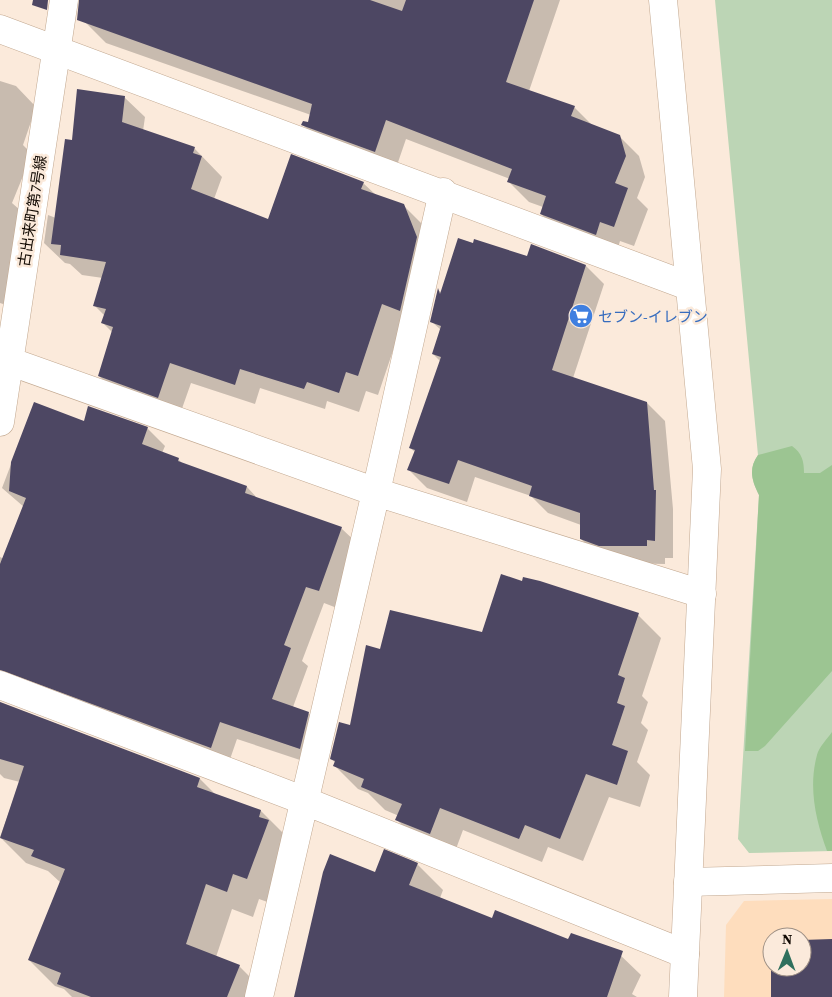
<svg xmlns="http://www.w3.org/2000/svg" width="832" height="997" font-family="'Source Serif 4','Noto Sans JP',serif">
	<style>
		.built { fill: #feddbd; fill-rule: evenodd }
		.green { fill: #bcd5b5 }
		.forest { fill: #9cc592 }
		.shadow { fill: #0003 }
		.building { fill: #4d4763 }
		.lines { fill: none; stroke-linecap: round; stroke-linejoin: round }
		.minor-casing { stroke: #c2a890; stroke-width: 29 }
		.tertiary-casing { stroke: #c2a890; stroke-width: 29 }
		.minor { stroke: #fff; stroke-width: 28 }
		.tertiary { stroke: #fff; stroke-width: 28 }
		.labels { text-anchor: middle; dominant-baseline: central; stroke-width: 5; stroke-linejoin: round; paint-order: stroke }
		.street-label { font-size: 15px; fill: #120a03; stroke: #fbeadb }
		.shop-label { font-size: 15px; fill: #366cbe; stroke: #fbeadb; text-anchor: start }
	</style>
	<rect width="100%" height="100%" fill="#fbeadb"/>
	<!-- built -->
	<path class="built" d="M832,899V997H724L726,925L744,901ZM772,937H802V967H772Z"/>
	<!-- green -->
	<path class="green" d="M715,0H832V851L749,853L738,839L759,495C752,481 748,469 758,455Z"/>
	<!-- forest -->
	<path class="forest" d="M792,446C802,453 804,461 804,473H820L832,465V671L765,746L758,751H745L759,495C752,481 748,469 758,455Z
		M832,732V851H827C816,821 808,788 817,755C819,747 827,739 832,732Z"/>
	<!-- shadow -->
	<path class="shadow" d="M93,0H560L529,91L574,107L593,126L619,136L639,156L645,177L637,198L648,209L634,246L620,241L616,254L561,234L541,214L543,207L529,202L509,182L510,179L406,139L395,171L323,145L303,125L309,124L311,115L106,43L86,23Z
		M0,81L16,86L36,107L23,145L32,154L12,203L37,225L6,305L0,303Z
		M124,97L145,117L143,131L194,148L222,177L214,199L268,220L363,183L376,195L403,205L424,226L402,324L378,395L366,391L359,412L327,401L325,409L260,388L255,404L191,383L179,417L119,396L99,376L112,332L103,323L105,316L95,306L103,278L82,275L70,264L65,263L44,243L48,215L56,218L73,141Z
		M531,246L586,266L604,284L573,378L647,403L665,421L673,509V558H665V564L618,563L599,557L581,539V525L548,513L531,496L475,477L467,502L427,488L409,470L415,452L410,448L441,362L433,354L441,330L431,321L438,290L442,293L528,258Z
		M34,404L85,423L147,428L165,446L162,453L178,459L183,464L247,487L258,499L341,528L359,545L337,608L324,603L302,661L308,666L293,707L308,713L326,730L318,766L237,739L228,765L19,687L2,669L0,557L4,559L24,507L2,488Z
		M638,615L661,638L642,696L648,702L641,723L648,730L637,762L650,775L640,807L609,797L583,861L548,847L542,862L463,830L453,857L420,843L397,820L399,816L385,810L368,793L358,789L335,766L336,763L331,759L351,727L381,650L483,633Z
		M0,702L200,779L216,795L261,811L287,837L273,904L259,899L253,917L232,909L216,957L239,966L265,992L263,997H72L64,989L55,986L29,960L61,883L48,871L26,863L0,837L20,782L4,778L0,774Z
		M417,864L443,890L440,898L493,920L569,941L615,950L641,975L632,994L637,997H295L375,873Z"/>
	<!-- building -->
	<path class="building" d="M33,0H48L47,10L32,5Z
		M79,0H370L402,11L406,0H534L506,82L575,106L571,116L620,135L626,156L615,183L628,188L614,227L600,222L596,235L540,214L546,196L507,182L512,169L386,120L375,152L301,125L303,121L308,122L312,104L77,20Z
		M77,89L125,96L122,122L195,147L193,153L202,156L191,189L268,219L291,154L364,182L361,189L404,204L417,237L400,311L382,304L358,376L346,372L339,393L307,382L304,389L240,369L235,385L170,363L158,398L98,376L113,327L101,323L106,309L93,306L106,262L60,255L61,245L51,244L65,139L72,140Z
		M458,238L473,243L474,239L527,256L531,244L586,265L552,370L647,402L654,490H656L655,541L647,540V546H599L580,539V513L529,496L532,486L458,460L449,484L407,470L415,450L409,448L441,357L432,354L441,326L430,322L438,288L440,294Z
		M34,402L84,421L88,406L148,427L142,444L179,458L178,461L247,486L245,493L342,527L319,591L306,587L284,645L291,648L272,699L309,712L300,749L220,722L211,748L0,670V564L26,498L9,491L11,462Z
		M501,574L522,581L523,577L540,581L639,613L618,675L625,678L617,703L625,706L612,745L628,751L617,785L586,774L560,839L525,825L519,839L440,808L430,834L395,820L402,804L361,787L364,779L333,766L335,761L330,759L339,722L350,725L366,645L380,649L390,610L482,632Z
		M0,702L200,778L197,787L261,810L259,817L269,820L247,879L233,874L227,892L206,884L186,944L240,965L227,997H91L57,984L61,973L28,960L65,869L31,856L34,850L0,838L24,766L0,759Z
		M384,849L418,863L409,885L492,918L495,910L568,939L571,933L623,951L607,997H294L323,872L330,854L375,872Z
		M832,939V997H771V940L772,967H802V940Z"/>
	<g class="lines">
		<!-- minor casing -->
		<g class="minor-casing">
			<path id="minor" d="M0,29L688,286
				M0,358L376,492L702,594
				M0,422L64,0
				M0,685L305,801L685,954
				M688,882L832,878
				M259,997L376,492L443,192"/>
		</g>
		<!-- tertiary casing -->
		<g class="tertiary-casing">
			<path id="tertiary" d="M663,0L707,469L683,997"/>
		</g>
		<!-- minor -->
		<use href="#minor" class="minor"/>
		<!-- tertiary -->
		<use href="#tertiary" class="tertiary"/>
	</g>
	<!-- icons -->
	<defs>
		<g id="supermarket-disc" transform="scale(1.25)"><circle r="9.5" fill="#3f7fe0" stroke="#fbeadb"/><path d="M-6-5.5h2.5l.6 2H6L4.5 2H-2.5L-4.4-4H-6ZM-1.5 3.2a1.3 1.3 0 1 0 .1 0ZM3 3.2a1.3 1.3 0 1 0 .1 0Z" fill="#fff"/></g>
	</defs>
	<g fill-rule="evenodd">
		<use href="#supermarket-disc" x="581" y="316"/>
	</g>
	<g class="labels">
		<!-- street labels -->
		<g class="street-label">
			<text transform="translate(32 211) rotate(-81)">古出来町第7号線</text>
		</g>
		<!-- shop labels -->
		<g class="shop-label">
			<text x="598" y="316">セブン-イレブン</text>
		</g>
	</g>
	<!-- north arrow -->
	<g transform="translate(787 952) rotate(1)"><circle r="24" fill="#fbeadb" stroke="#9e9085"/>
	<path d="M0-4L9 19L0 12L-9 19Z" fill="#30705d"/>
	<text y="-8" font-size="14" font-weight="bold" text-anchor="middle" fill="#120a03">N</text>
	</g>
</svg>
